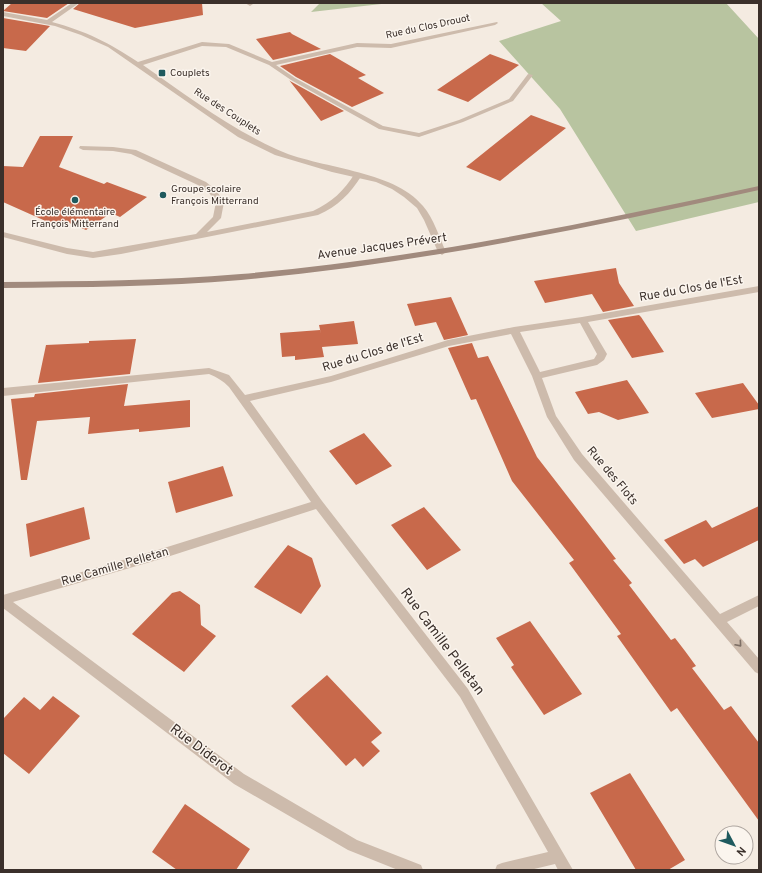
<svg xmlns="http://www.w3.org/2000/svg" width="762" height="873" font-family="Overpass,sans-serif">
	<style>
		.green { fill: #b8c4a0 }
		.building { fill: #c8694b }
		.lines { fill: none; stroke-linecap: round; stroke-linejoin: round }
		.service { fill: #cdbbac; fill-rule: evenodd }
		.minor { fill: #cdbbac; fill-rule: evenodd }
		.secondary { fill: #a18a7d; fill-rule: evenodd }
		.oneway { stroke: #7d6f65 }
		.poi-dot { fill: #1f5a5e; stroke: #fbf5ee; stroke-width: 1.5 }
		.labels { text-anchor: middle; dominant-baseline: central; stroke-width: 3; stroke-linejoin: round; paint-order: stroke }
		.far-street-label { font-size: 10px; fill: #3b302b; stroke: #fbf5ee }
		.far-poi-label { font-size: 10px; fill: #3b302b; stroke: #fbf5ee; text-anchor: start }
		.street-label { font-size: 12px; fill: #3b302b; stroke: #fbf5ee }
		.near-street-label { font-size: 14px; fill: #3b302b; stroke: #fbf5ee }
	</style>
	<rect width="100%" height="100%" fill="#f4ebe1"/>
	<!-- green -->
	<path class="green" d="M320,3H390L311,12Z
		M541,3H726L759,39V202L636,231L560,109L499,41L561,21Z"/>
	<!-- building -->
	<path class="building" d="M12,3H69L47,18L3,11Z
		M80,3H202L203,15L135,28L73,9Z
		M3,18L50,26L26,51L3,48Z
		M290,32L292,34L321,49L273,60L256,39Z
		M330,54L366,75L358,78L384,93L352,107L296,77L280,66Z
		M490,54L519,65L468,102L437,90Z
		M289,80L290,81L344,111L321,121Z
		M531,115L566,128L500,181L466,167Z
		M40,136H73L59,167L104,184L107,182L147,197L120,217L111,213L86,230L67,222L59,227L3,202V166L23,167Z
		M616,268L619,283L634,306L603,312L592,294L545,303L534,281Z
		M451,297L468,335L444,340L436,322L415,326L407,304Z
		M639,315L641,317L664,352L632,358L608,320Z
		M354,321L358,344L322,347L324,357L295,360V356L282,357L280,333L320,330L321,334L319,325Z
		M136,339L130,374L38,383L46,345L89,343V341Z
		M472,343L478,358L488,356L537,457L616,559L613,560L632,583L629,585L671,640L675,638L685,651L696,666L692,668L724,710L731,706L759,743V821L677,708L671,712L617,636L621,634L569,563L574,560L512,481L476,399L471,400L448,348Z
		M627,380L649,413L618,420L599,412L588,414L575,392Z
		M743,383L759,405V409L712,418L695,393Z
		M128,384L124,406L190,400V427L139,432V429L88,434L90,417L37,421L27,480H21L11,399L34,397L35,394Z
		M364,433L392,466L356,485L329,451Z
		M223,466L233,496L176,513L168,482Z
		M759,506V540L703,567L695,559L684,564L664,540L706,520L712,528Z
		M84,507L90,539L30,557L26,524Z
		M424,507L461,550L427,570L391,525Z
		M288,545L312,558L321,586L301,614L254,587Z
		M180,591L200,605L201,625L216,636L184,672L132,634L172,593Z
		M530,621L582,694L544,715L511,667L514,665L496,638Z
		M327,675L382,733L371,742L380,751L363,767L355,758L346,766L291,706Z
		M53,696L80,716L29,774L3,753V719L24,697L40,710Z
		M630,773L685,860L668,870H636L590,793Z
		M185,804L250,849L236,870H177L152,852Z"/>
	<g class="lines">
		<!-- service -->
		<path class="service" d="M80,146L113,147L136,150L206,182L216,190L224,202L221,218L207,232L313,211C332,202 344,191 355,173H358L362,175C350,194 338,206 318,215L121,254L93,258L67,254L3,237V232L67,248L93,252L196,234L213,217L216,202L210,194L200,186L131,154L113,151L83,150L79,148Z"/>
		<!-- minor -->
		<path class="minor" d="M72,3H79L52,22C86,31 109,43 138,62L202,42L229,44L272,62L357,43L391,44L497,22L498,23L495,25L391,48L357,47L276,65L295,78L383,126L419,133L459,120L509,99L528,74L533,75L513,101L463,122L419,137L379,129L291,80L269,65L226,47L202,46L143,65C186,95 228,127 276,149C318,169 393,169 423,206C434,219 439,237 446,252L442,255L438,252L424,220L417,208L404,197L392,189L376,182L332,172L275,155L238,137L108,47L81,35L55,26L3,16V12L47,20Z
			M245,3H252L253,4L250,6Z
			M759,286V292L588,322L607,354L604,360L597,365L542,378L556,416L582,454L720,614L759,595V606L727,622L759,659V674L755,672L574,460L547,417L532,376L511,334L449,346L331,382L250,401L322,501L468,689L573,870H558L555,864L530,870H495L497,865L502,863L548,852L460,697L316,509L164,558L13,602L244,774L357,840L421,865L423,870H398L348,850L234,784L3,608V595L164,548L311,502L229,387C223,381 217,377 209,374L3,396V388L209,368L229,375L245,395L331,376L448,340L514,327L582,317ZM580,323L597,354L594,359L540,372L520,332Z"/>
		<!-- secondary -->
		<path class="secondary" d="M759,186V190C588,228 416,264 241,280C162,287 82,287 3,288V282C82,281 162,281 241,274C416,259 588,223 759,186Z"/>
	</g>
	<!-- one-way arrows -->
	<defs><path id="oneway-chevron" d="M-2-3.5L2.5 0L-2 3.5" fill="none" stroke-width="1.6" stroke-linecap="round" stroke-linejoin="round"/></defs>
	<use class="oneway" href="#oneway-chevron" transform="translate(739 644) rotate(49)"/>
	<!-- markers -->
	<g class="poi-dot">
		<rect x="158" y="69" width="8" height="8" rx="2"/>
		<circle cx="163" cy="195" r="4"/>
		<circle cx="75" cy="200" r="4"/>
	</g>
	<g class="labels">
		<!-- far-street labels -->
		<g class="far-street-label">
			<text transform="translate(428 27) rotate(-12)">Rue du Clos Drouot</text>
			<text transform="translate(227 112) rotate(33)">Rue des Couplets</text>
		</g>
		<!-- far-poi labels -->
		<g class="far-poi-label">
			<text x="170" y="73">Couplets</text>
			<text x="171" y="189">Groupe scolaire<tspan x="171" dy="12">François Mitterrand</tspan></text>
			<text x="75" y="212" text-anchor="middle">École élémentaire<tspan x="75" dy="12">François Mitterrand</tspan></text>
		</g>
		<!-- street labels -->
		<g class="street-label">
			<text transform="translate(382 247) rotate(-8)">Avenue Jacques Prévert</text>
			<text transform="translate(691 289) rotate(-10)">Rue du Clos de l'Est</text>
			<text transform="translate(373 353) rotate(-17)">Rue du Clos de l'Est</text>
			<text transform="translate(612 476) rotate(50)">Rue des Flots</text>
			<text transform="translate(115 567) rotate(-16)">Rue Camille Pelletan</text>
		</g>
		<!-- near-street labels -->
		<g class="near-street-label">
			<text transform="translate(442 642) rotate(53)">Rue Camille Pelletan</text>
			<text transform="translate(201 750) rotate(37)">Rue Diderot</text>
		</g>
	</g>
	<!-- border -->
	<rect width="762" height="873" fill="none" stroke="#3b302b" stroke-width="8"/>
	<!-- north arrow -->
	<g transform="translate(734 845) rotate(131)"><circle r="19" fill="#fbf5ee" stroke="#aea6a0"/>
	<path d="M0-3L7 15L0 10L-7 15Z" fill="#1f5a5e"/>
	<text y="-6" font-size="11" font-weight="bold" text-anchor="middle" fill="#3b302b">N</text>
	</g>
</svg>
